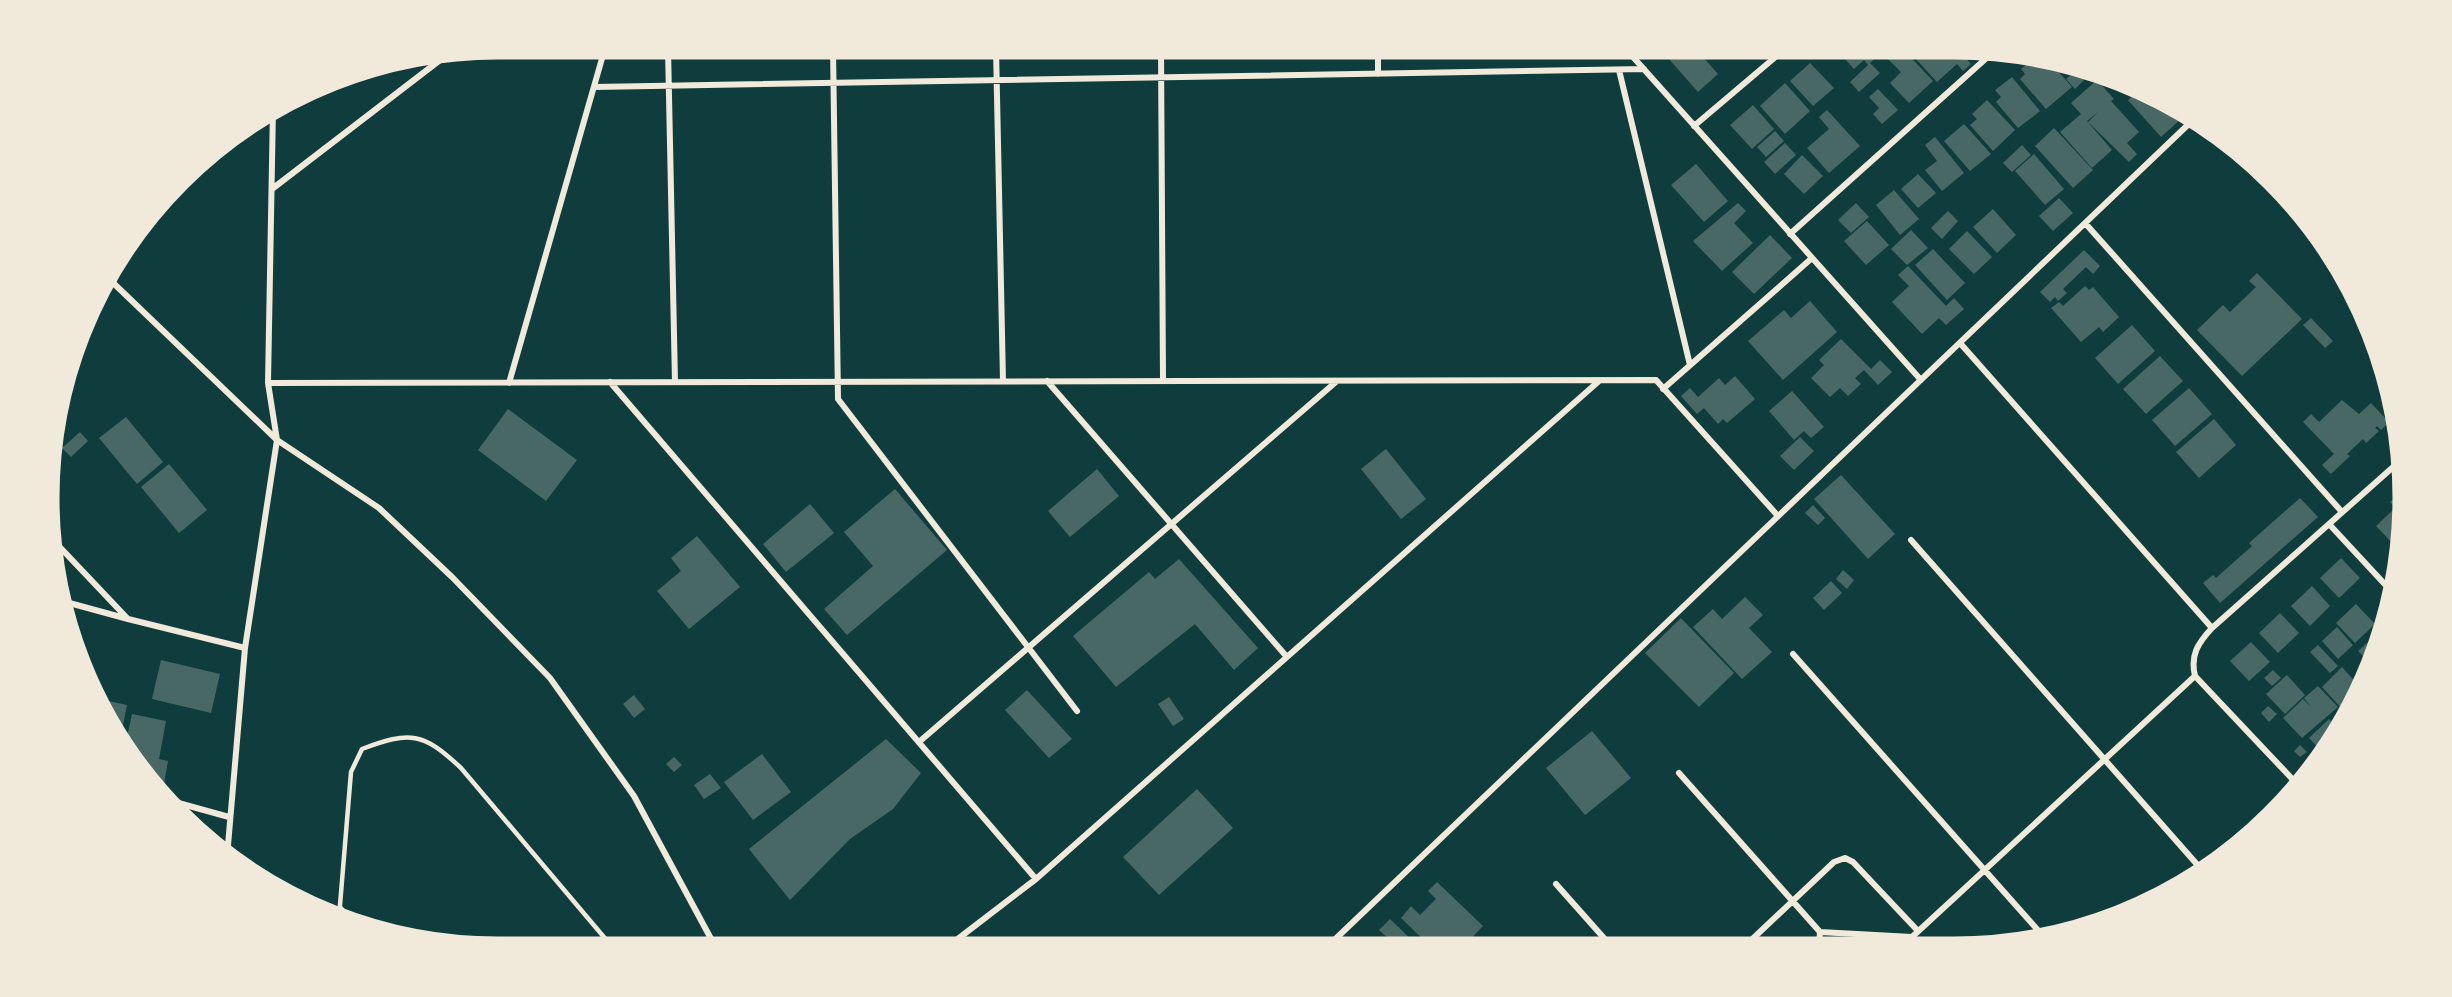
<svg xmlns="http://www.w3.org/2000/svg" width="2452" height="997" font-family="'Sofia Sans Condensed',sans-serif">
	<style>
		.building { fill: #486865 }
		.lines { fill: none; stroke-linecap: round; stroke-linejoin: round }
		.service { stroke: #f1e9da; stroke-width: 4.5 }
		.minor { stroke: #f1e9da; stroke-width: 6 }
		.rim { fill: none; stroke: #f1e9da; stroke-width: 3 }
	</style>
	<rect width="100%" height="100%" fill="#0f3d3e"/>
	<!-- building -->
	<path class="building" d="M1680,48H1695L1718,74L1698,92L1668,58Z
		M1835,48H1877L1875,50L1879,55L1870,63L1880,73L1859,92L1850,82L1868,65L1864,60L1854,69Z
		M1896,48H1902L1933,81L1909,103L1890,83L1901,72L1886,57Z
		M1906,48H1920L1912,55Z
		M1925,48H1938L1946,57L1957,49L1971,64L1963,71L1957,64L1937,82L1915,58Z
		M2031,61L2052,64L2072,87L2046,109L2020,79L2025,74L2021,69Z
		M1810,63L1834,88L1813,106L1790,81Z
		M2055,65L2060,66L2067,67L2061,72Z
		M2076,70L2085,79L2075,89L2066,79Z
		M2102,74L2116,80L2110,86L2100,76Z
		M2012,77L2040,111L2018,128L1996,102L2001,97L1995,90Z
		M2097,80L2114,99L2111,101L2139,132L2127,143L2137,154L2129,162L2088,122L2098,112L2087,121L2112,150L2092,168L2060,132L2081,114L2071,103Z
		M1785,83L1810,111L1785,134L1760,106Z
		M2127,85L2178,108L2180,110L2178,111L2183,117L2161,137L2128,100L2133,95L2125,86Z
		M1878,89L1898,110L1882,124L1873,114L1879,108L1869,97Z
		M1987,100L2015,130L1993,151L1970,125L1977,119L1972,114Z
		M1753,105L1774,129L1752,149L1730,125Z
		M1827,110L1860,146L1829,173L1807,148L1829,129L1819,117Z
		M1964,124L1991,154L1970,171L1944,141Z
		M2054,128L2093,170L2073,188L2035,146Z
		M1775,131L1784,141L1766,157L1757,147Z
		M1935,137L1964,173L1942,191L1925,170L1937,161L1925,145Z
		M1785,143L1796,155L1775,174L1764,162Z
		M2022,145L2031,155L2012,172L2003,163Z
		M2034,154L2064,189L2045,205L2015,171Z
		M1802,155L1823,176L1804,194L1784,174Z
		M1696,164L1728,201L1704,222L1671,185Z
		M1918,174L1936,193L1918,208L1901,189Z
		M2269,180L2277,188L2274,191L2266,183Z
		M1894,190L1919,219L1900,235L1876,205Z
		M2059,198L2073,213L2053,231L2039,216Z
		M1738,203L1746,211L1734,223L1753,243L1722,271L1693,241Z
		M1856,203L1869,217L1851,233L1838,220Z
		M1993,209L2016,235L1997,253L1973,227Z
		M1948,211L1958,221L1942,239L1931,228Z
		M1867,221L1889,245L1866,265L1844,241Z
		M1911,230L1928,248L1907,265L1891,249Z
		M1967,231L1992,257L1974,274L1949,249Z
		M1770,235L1792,258L1754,294L1732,272Z
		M1933,249L1965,283L1947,300L1915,265Z
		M2084,250L2100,266L2093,274L2086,267L2063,289L2067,293L2058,301L2055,297L2050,302L2040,292Z
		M1908,266L1946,306L1954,298L1964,309L1946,325L1939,318L1922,334L1892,302L1909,286L1898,275Z
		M2257,273L2302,319L2242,376L2197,330L2223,305L2230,312L2256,287L2249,281Z
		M2085,286L2089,290L2093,287L2119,317L2103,332L2099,327L2081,342L2051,308L2059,302L2063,306Z
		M1810,301L1837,332L1783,380L1748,341L1784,310L1791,318Z
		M2311,318L2333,341L2325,348L2303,325Z
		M2132,325L2155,351L2118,384L2095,358Z
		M1841,339L1871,369L1880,360L1892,372L1878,385L1864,370L1855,378L1861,384L1848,396L1840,388L1830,397L1811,378L1824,365L1819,360Z
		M2160,356L2183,381L2146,414L2123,389Z
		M1735,376L1755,399L1727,423L1723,419L1718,424L1704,408L1697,414L1681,396L1690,388L1698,397L1719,378L1725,385Z
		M2189,388L2212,414L2175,446L2152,420Z
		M1792,391L1824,427L1811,438L1804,431L1794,440L1769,411Z
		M2342,400L2359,414L2371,403L2389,422L2381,430L2377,426L2375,428L2379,431L2366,443L2363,439L2347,454L2350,456L2331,474L2322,465L2334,454L2303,422L2311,414L2319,422Z
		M508,409L577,460L546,501L478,450Z
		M126,417L163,462L137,484L99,438Z
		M2214,419L2236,445L2199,478L2176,452Z
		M57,420L65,430L52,441V439Z
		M80,432L88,441L71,457L62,448Z
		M1800,437L1814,451L1794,470L1780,456Z
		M1386,449L1426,499L1401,519L1361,469Z
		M169,464L207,510L179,533L141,487Z
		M1097,469L1119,496L1070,537L1048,511Z
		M1841,475L1895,534L1868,559L1814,499Z
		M895,489L947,550L847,635L824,609L873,566L844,532Z
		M2401,491V541L2395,546L2376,526L2395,508L2390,502Z
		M2300,498L2318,517L2220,603L2203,583L2213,575L2216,578L2252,546L2249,543Z
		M810,504L834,533L786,572L763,544Z
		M1813,505L1825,518L1818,525L1805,513Z
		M697,536L740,587L689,629L657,591L681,571L671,558Z
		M2341,558L2360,578L2339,598L2320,578Z
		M1179,559L1258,648L1234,670L1195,624L1116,687L1073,636L1149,572L1155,579Z
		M1843,570L1854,580L1847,589L1836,579Z
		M1831,581L1842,593L1824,610L1813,598Z
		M2312,586L2330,606L2310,626L2291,606Z
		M1745,597L1763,615L1749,628L1772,652L1742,679L1693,627L1713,609L1722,619Z
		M2356,604L2375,624L2355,643L2336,623Z
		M2280,613L2299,633L2278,653L2259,633Z
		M1681,618L1734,673L1699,707L1645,653Z
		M2337,627L2353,645L2338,659L2322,641Z
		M2384,628L2380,643L2370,663L2358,651Z
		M2251,642L2270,662L2249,681L2230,661Z
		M2318,645L2338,666L2330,673L2310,652Z
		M161,660L220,674L211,713L152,699Z
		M2342,667L2359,686L2352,699L2342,709L2322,687Z
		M2273,670L2281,678L2272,686L2264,678Z
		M2287,675L2305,695L2285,714L2266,694Z
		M2318,686L2338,707L2302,738L2283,718L2303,699L2311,707L2304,698Z
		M1027,690L1072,739L1049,758L1005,710Z
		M634,695L645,709L634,718L623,704Z
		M1169,697L1184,719L1173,726L1158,704Z
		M99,699L127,705L120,740L109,724Z
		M2268,706L2277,714L2269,722L2261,713Z
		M132,714L166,721L159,759L168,761L164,784L149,781L125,747Z
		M2329,719L2338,728L2324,754L2309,738Z
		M1592,731L1631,778L1585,815L1546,768Z
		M886,739L921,773L893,809L850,839L790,900L749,849Z
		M2300,745L2307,752L2300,757L2294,751Z
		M762,754L791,792L753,820L724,782Z
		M674,757L682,765L674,772L666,764Z
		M710,774L721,788L704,799L694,785Z
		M1197,789L1233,828L1159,895L1123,857Z
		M1437,882L1483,926L1463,947H1431L1401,918L1411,906L1420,915L1436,899L1428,891Z
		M1390,919L1419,947H1383L1390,940L1379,930Z"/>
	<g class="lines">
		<!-- service -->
		<path class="service" d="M340,907L356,926
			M339,917L351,772L362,749C410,731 423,732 461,768L614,949"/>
		<!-- minor -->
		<path class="minor" d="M668,48L675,382
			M833,48L838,399L1077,711
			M996,48L1003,381
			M1161,48L1163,381
			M1378,48V74
			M1625,48L1921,380
			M1619,70L1690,365
			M594,87L1644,69
			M1694,126L1786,48
			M272,189L444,57
			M2085,223L2342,512
			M1790,234L1991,54
			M107,277L277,440L379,508L452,577L550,678L634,796L716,948
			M1960,343L2212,628
			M1047,381L1287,657
			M610,382L1036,879
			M268,383L1656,380L1778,516
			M509,383L605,48
			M1663,389L1812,258
			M2329,524L2392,592
			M1911,540L2202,870
			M55,542L127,618
			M62,601L128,619L245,648
			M1793,654L2043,936
			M919,742L1337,381
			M1679,773L1820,932
			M2297,784L2195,676C2190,655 2198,643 2212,628L2401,460
			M164,799L229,817
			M227,857L245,648L277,440L268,383L273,108
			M1556,884L1611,946
			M1745,946L1834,862L1845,858L1853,862L1918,931
			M1819,946L1820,932L1912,937L2195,676
			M1327,947L2194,119
			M946,948L1036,879L1599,381"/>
	</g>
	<!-- crop -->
	<path d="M0 0H2452V997H0ZM498 58H1954A440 440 0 0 1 2394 498V498A440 440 0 0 1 1954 938H498A440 440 0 0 1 58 498V498A440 440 0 0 1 498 58Z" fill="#f1e9da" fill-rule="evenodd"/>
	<path class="rim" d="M498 58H1954A440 440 0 0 1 2394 498V498A440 440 0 0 1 1954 938H498A440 440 0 0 1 58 498V498A440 440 0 0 1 498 58Z"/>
</svg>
